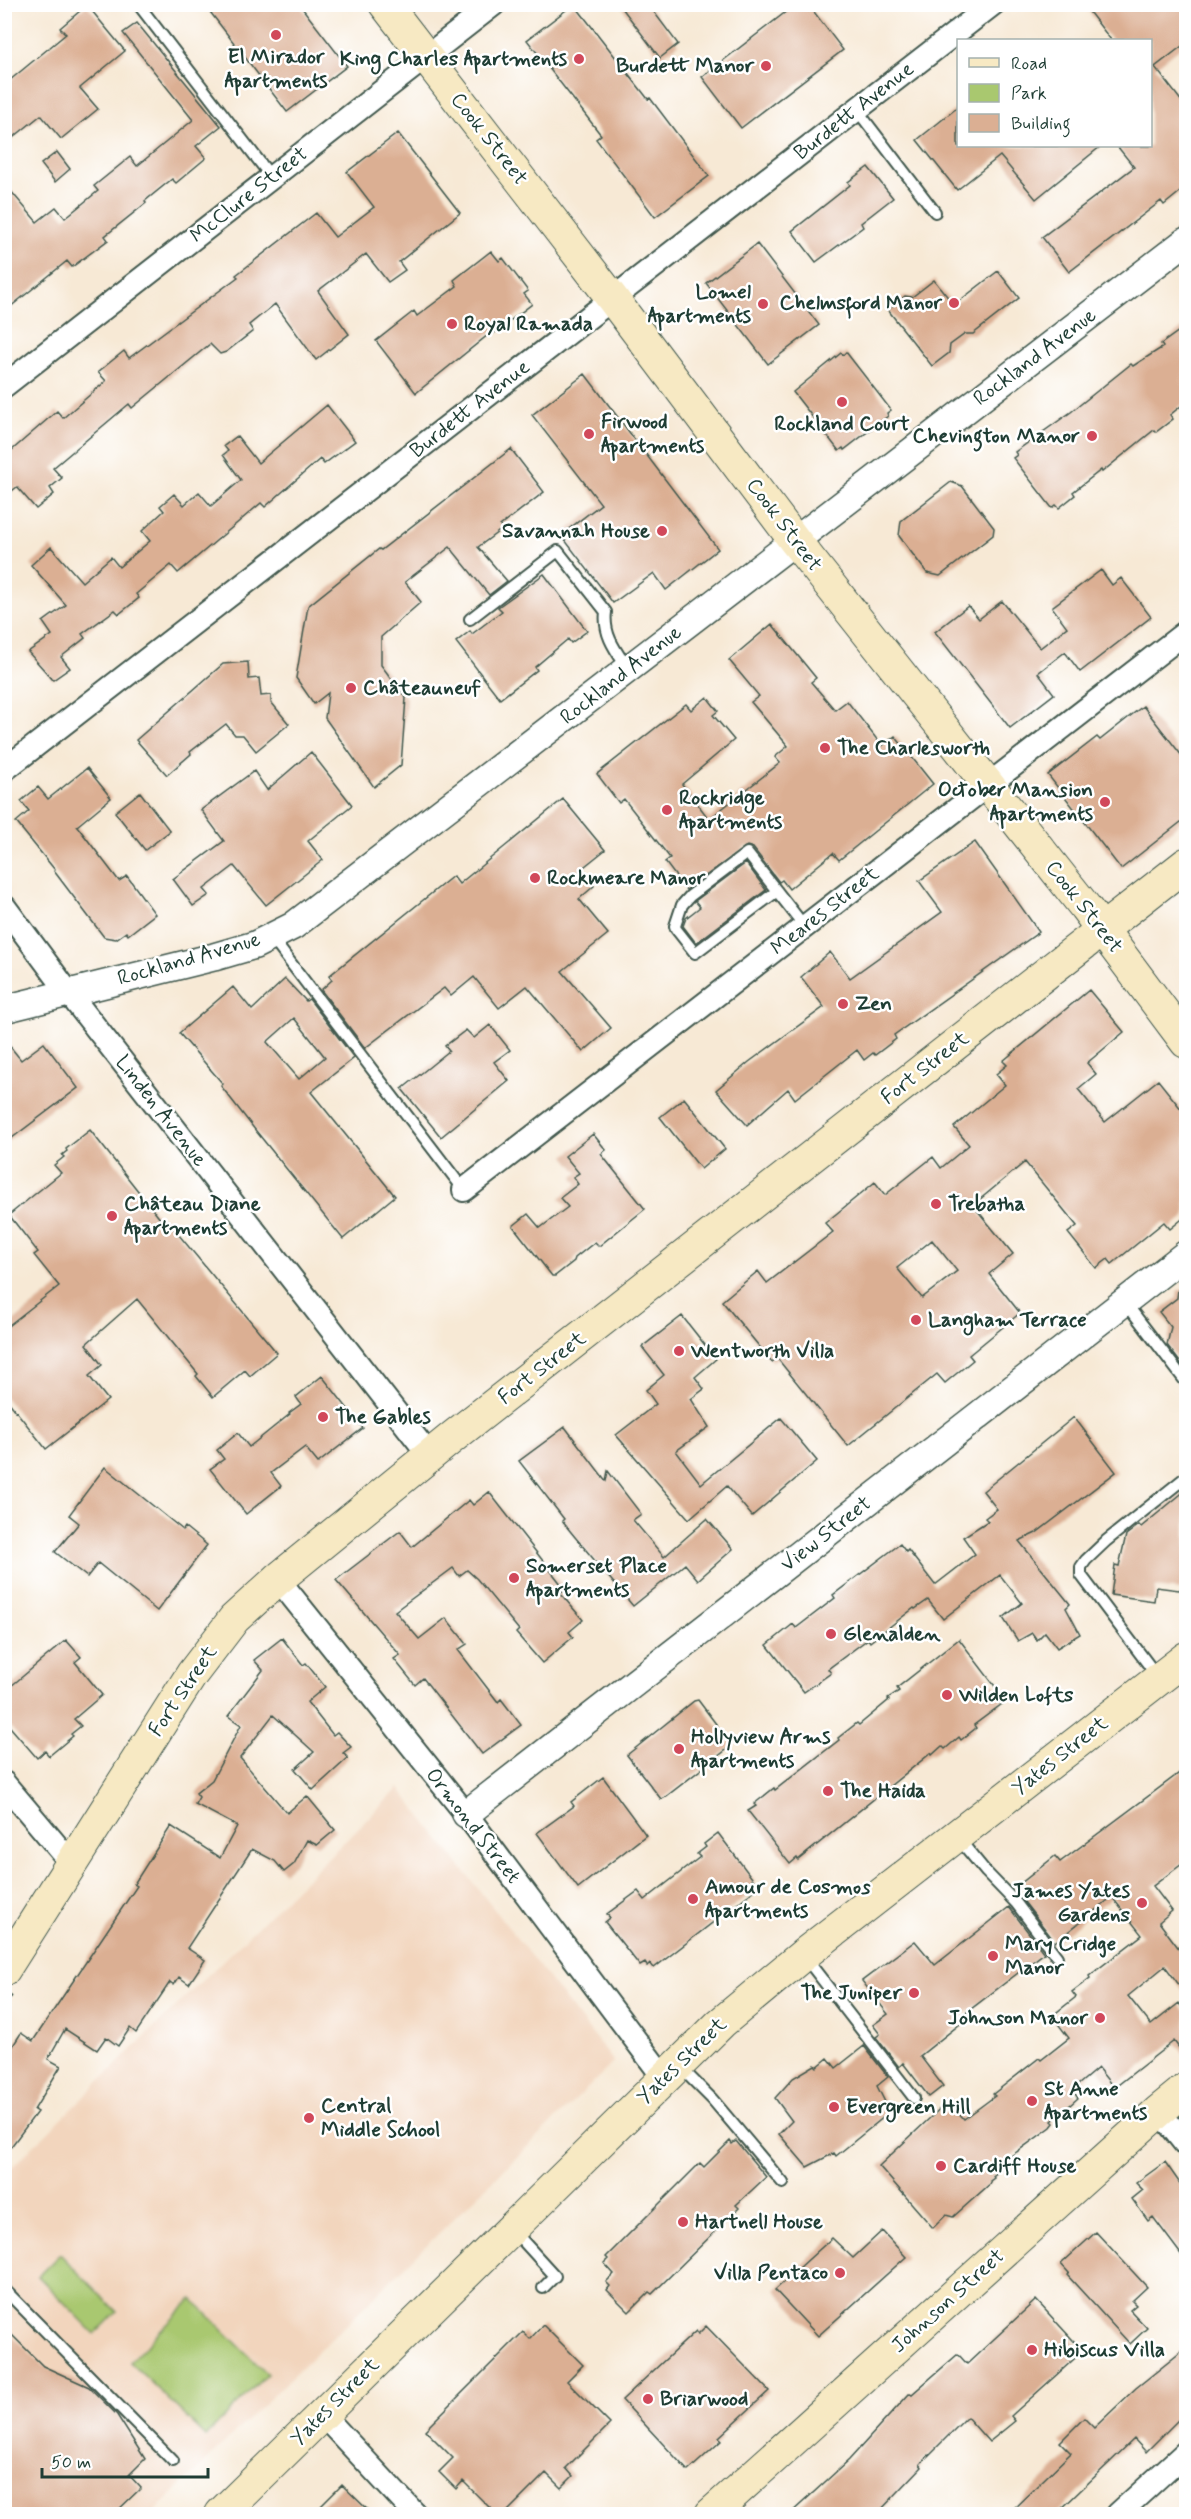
<svg xmlns="http://www.w3.org/2000/svg" width="1191" height="2519" font-family="Mynerve,sans-serif">
	<style>
		.built { fill: #f2d5bd }
		.green { fill: #a9c86f; stroke: #648252; stroke-width: 1.5 }
		.building { fill: #dbaf93; fill-rule: evenodd }
		.lines { fill: none; stroke-linecap: round; stroke-linejoin: round }
		.service-casing { stroke: #3f574c; stroke-width: 14 }
		.minor-casing { stroke: #3f574c; stroke-width: 26 }
		.tertiary-casing { stroke: #3f574c; stroke-width: 30 }
		.secondary-casing { stroke: #3f574c; stroke-width: 34 }
		.path { stroke: #3f574c; stroke-width: 4; stroke-dasharray: 4.5 4.5; stroke-linecap: butt }
		.service { stroke: #fff; stroke-width: 10 }
		.minor { stroke: #fff; stroke-width: 22 }
		.tertiary { stroke: #fff; stroke-width: 27 }
		.secondary { stroke: #f7e9c3; stroke-width: 32 }
		.poi-dot { fill: #d1495b; stroke: #fff; stroke-width: 2 }
		.labels { text-anchor: middle; dominant-baseline: central; stroke-width: 5; stroke-linejoin: round; paint-order: stroke }
		.poi-label { font-size: 21px; font-weight: bold; fill: #1f3d34; stroke: #fff; text-anchor: start }
		.street-label { font-size: 21px; fill: #1f3d34; stroke: #fff }
	</style>
	<rect width="100%" height="100%" fill="#fff"/>
	<filter id="ink" filterUnits="userSpaceOnUse"><feTurbulence type="fractalNoise" baseFrequency=".0167" numOctaves="2"/><feDisplacementMap in="SourceGraphic" scale="12" xChannelSelector="R" yChannelSelector="G"/><feConvolveMatrix kernelMatrix="1 2 1 2 8 2 1 2 1" color-interpolation-filters="sRGB"/></filter>
	<filter id="wash" filterUnits="userSpaceOnUse"><feTurbulence type="fractalNoise" baseFrequency=".008" numOctaves="4" result="noise"/><feDisplacementMap in="SourceGraphic" scale="24" xChannelSelector="R" yChannelSelector="G"/><feGaussianBlur stdDeviation="1.35" result="paint"/><feColorMatrix in="noise" values="0 0 0 0 0 0 0 0 0 0 0 0 0 0 0 0 0 1.4 0 .05"/><feComposite in="paint" operator="in"/></filter>
	<g filter="url(#wash)">
		<rect width="100%" height="100%" fill="#f7e9d5"/>
		<!-- built -->
		<path class="built" d="M399,1788L614,2062L152,2514H5V2174Z"/>
		<!-- green -->
		<path class="green" d="M60,2254L117,2312L95,2334L38,2276Z
			M192,2299L267,2374L206,2436L130,2362Z"/>
		<g id="blocks">
			<!-- building -->
			<path class="building" d="M204,4H299L347,66L287,112Z
				M574,4L648,99L650,98L709,176L655,217L596,139L601,135L527,40Z
				M619,4H648L678,44L660,58Z
				M796,4H808L843,50L741,128L702,77Z
				M1083,4H1186V43L1155,67L1186,107V187L1164,205L1161,201L1069,272L1042,237L1134,167L1117,146H1150V40H1111Z
				M87,5L125,51L80,88L98,109L61,139L41,115L4,145V85L66,34L60,28Z
				M137,23L221,126L196,146L206,158L176,183L172,179L145,201L146,203L105,236L108,240L72,267L67,261L4,312V183L37,222L56,207L65,218L98,191L94,186L130,157L137,166L193,120L123,33Z
				M958,107V146H1101L1036,199L1000,156L957,190L917,140Z
				M398,133L460,213L399,262L405,270L388,282L366,254L318,291L349,334L316,360L275,304L249,325L253,331L226,352L220,354L210,344L132,408L129,404L53,468L62,478L50,488L54,494L36,509L17,487L4,497V457L57,411L63,418L106,381L98,372L124,351L129,358L238,277L236,275L316,213L335,237L374,207L347,172Z
				M57,152L70,169L55,182L41,164Z
				M868,167L893,198L861,223L863,227L816,262L792,231L850,185L848,182Z
				M757,244L819,325L768,364L706,283Z
				M491,251L499,261L503,258L528,291L524,294L532,304L494,333L493,331L416,393L376,341L414,311L417,316L457,286L454,280Z
				M998,271L1019,298L973,334H965L950,345L949,353L932,366L888,310L905,296L912,297L934,280L954,305Z
				M1186,326V402L1170,415L1173,419L1156,432L1154,430L1102,472L1101,470L1073,492L1075,495L1059,508L1056,505L1052,508L1013,458L1017,455L1015,452L1071,412L1131,364L1133,366L1163,347L1161,344Z
				M846,352L891,410L887,413L888,416L844,450L843,448L839,451L793,392L841,353L843,355Z
				M585,374L718,549L666,590L654,573L613,603L561,535L601,504L532,415Z
				M327,405L355,441L324,464L320,459L265,507L261,503L178,573L171,565L136,594L139,598L119,614L115,610L82,634L85,638L61,657L70,668L53,680L28,652L52,635L43,622L66,605L31,565L51,547L82,582L111,557L119,567L150,541L142,531L164,511L160,506L174,494L184,505L199,492L211,506L241,480L223,455L228,451L224,446L237,436L258,463Z
				M511,449L544,492L500,526L502,529L478,547L507,581L489,595L450,547L405,582L421,602L381,637V665L406,698L401,765L374,787L325,718L328,693L314,704L296,678L308,606L379,549L381,550Z
				M951,482L962,486L994,528L993,535L940,576L927,573L899,536L901,521Z
				M1101,570L1112,585L1121,578L1151,617L1080,672L1065,652L1038,673L1054,694L1010,728L935,632L968,606L979,619L1002,601L1040,648L1067,627L1052,607Z
				M544,574L587,631L571,643L568,639L535,667L537,670L500,699L456,642L470,631L472,634L502,611L498,607Z
				M772,624L816,678L811,682L835,710L847,701L882,746L895,736L933,784L839,860L833,853L789,889L782,880L779,882L753,848L747,846L686,890L665,862L670,858L624,799L619,803L597,774L686,704L691,710L707,697L718,711L713,715L734,740L682,784L709,819L780,763L775,757L788,746L751,702L759,696L729,660Z
				M248,662L249,679L259,678L261,696L271,695V702L289,724L256,751L243,735H235L226,724L190,752L191,754L167,775L136,740L223,664Z
				M1143,706L1186,761V818L1121,869L1048,775L1097,737L1100,740Z
				M311,752L352,805L308,841L323,860L266,905L234,866L204,889L209,895L193,906L173,879L224,841L201,810L254,771L267,790Z
				M87,768L111,798L77,826L119,881L127,876L155,914L128,935L126,932L116,939L104,937L54,871L55,870L16,822L29,811L21,801L38,787L48,799Z
				M140,792L170,831L145,850L115,812Z
				M563,799L605,850L580,870L594,886L579,899L608,934L562,971L611,1028L583,1052L527,986L499,1008L474,977L451,996L444,988L365,1048L321,990L332,980L329,976L453,876L459,884Z
				M975,842L1039,932L894,1035L896,1039L875,1055L873,1053L864,1060L857,1050L795,1099L788,1089L747,1125L716,1090L749,1062L824,1007L801,977L830,952L850,978L942,912L919,881Z
				M746,863L766,890L696,943L683,926L686,918L700,907L695,901Z
				M285,979L306,1001L309,999L354,1058L311,1092L395,1196L343,1239L256,1131L221,1086L223,1084L179,1033L233,987L252,1010ZM294,1018L325,1057L299,1079L267,1042Z
				M1089,990L1124,1032L1087,1063L1096,1074L1078,1089L1105,1122L1158,1080L1186,1115V1216L1170,1229L1164,1222L1112,1264L1108,1259L1096,1268L1068,1233L1077,1226L1025,1162L973,1205L1013,1254L989,1274L1020,1313L969,1355L973,1360L945,1383L937,1374L848,1446L777,1358L772,1362L722,1301L758,1271L767,1283L833,1232L825,1223L875,1182L885,1195L933,1157L941,1168L969,1145L954,1127L1005,1085L996,1074L1007,1065L1003,1061ZM932,1240L957,1271L922,1298L897,1268Z
				M490,1025L510,1050L494,1062L509,1081L441,1137L402,1089L449,1051L445,1046L466,1030L474,1038Z
				M4,1039L21,1060L44,1043L78,1088L4,1144Z
				M684,1098L725,1149L701,1169L660,1117Z
				M90,1130L161,1220L164,1217L277,1353L250,1376L245,1370L213,1397L196,1376L198,1374L137,1299L86,1344L102,1365L89,1376L108,1400L46,1449L4,1396V1329L59,1286L34,1255L38,1252L9,1215L61,1173L54,1165L64,1157L62,1155L67,1151L66,1149Z
				M593,1134L606,1150L601,1154L645,1209L599,1246L595,1242L575,1258L574,1261L555,1276H552L513,1226L528,1214L540,1228L568,1207L560,1198L578,1184L573,1177L579,1173L565,1156Z
				M1178,1290H1186V1370L1167,1345L1171,1327L1159,1312L1177,1298Z
				M682,1316L716,1359L695,1377L704,1389L691,1399L709,1427L676,1451L701,1484L781,1418L817,1461L752,1516L727,1486L689,1519L616,1435L656,1404L646,1390L664,1375L642,1347Z
				M322,1376L363,1428L318,1463L305,1447L271,1473L281,1486L246,1514L210,1469L224,1459L217,1450L238,1433L249,1447L290,1414L289,1413L301,1404L296,1397Z
				M1074,1417L1116,1472L1036,1533L1019,1541L1070,1604L1066,1608L1080,1634L1057,1648L1045,1632L1037,1640L1032,1633L1018,1641L1003,1618L1022,1603L1000,1575L943,1619L928,1600L915,1609L914,1608L870,1642L868,1639L828,1669L831,1673L804,1692L767,1645L793,1624L796,1628L835,1598L833,1595L900,1544L906,1552L908,1550L935,1585L975,1554L963,1537L988,1521L985,1518L997,1509L983,1491Z
				M565,1427L606,1481L608,1471L641,1514L633,1520L664,1557L707,1519L733,1549L698,1580L685,1564L633,1606L575,1537L562,1521L564,1519L519,1461Z
				M105,1467L183,1530L185,1527L207,1545L157,1611L98,1563L87,1577L55,1552L79,1523L69,1515Z
				M1186,1490V1584L1179,1590L1156,1587L1154,1601L1111,1595L1115,1565L1119,1566L1126,1535L1139,1525L1141,1527Z
				M489,1492L565,1589L560,1593L583,1620L569,1632L573,1637L542,1663L516,1633L519,1630L477,1579L467,1570L459,1576L453,1568L395,1611L419,1639L446,1618L467,1644L458,1650L498,1702L501,1699L521,1725L482,1754L423,1678L415,1685L394,1659L400,1655L336,1580L400,1531L412,1547L469,1500L473,1505Z
				M282,1638L303,1665L306,1663L325,1687L307,1702L333,1735L337,1732L351,1747L343,1753L348,1758L313,1790L295,1769L314,1752L273,1715L240,1758L287,1813L307,1796L335,1830L317,1845L307,1840L294,1864L284,1872L275,1861L252,1849L187,1948L205,1960L189,1984L179,1977L174,1985L170,1982L136,2033L130,2028L118,2046L106,2037L97,2050L65,2029L48,2059L61,2066L34,2110L37,2112L4,2156V2060L21,2033L33,2041L137,1886L134,1884L171,1826L220,1858L237,1826L195,1804L199,1797L196,1793L212,1780L241,1725L228,1716L263,1670L254,1660Z
				M959,1639L1004,1698L999,1702L1002,1704L974,1725L976,1728L961,1740L959,1737L945,1749L942,1746L932,1755L931,1753L798,1860L797,1858L790,1864L748,1811L756,1806L754,1804L774,1788L775,1790L839,1740L838,1738L857,1723L859,1725L889,1700L888,1698L899,1691L897,1688Z
				M66,1640L81,1657L75,1662L102,1695L74,1719L81,1726L71,1734L73,1736L49,1756L45,1751L37,1758L4,1720V1692Z
				M698,1700L731,1744L730,1747L664,1798L661,1799L627,1755L694,1701Z
				M1186,1768V1861L1153,1886L1172,1911L1159,1922L1186,1958V1994L1165,1966L1128,1996L1151,2025L1179,2003L1186,2013V2057L1174,2041L1114,2088L1098,2068L1072,2090L1078,2098L1052,2121L1054,2123L1051,2127L1000,2164L1003,2167L993,2176L994,2178L990,2181L991,2183L953,2217L946,2215L933,2228L879,2166L948,2101L964,2119L995,2096L993,2094L1039,2058L1041,2060L1069,2038L1052,2016L1076,1997L1072,1992L1090,1978L1089,1976L1142,1935L1112,1897L1055,1942L1021,1898L1026,1894L1020,1884L1055,1856L1060,1862Z
				M603,1777L646,1835L578,1888L537,1833L574,1806L571,1802Z
				M718,1833L755,1882L752,1884L756,1889L654,1968L650,1963L647,1966L645,1963L640,1966L605,1922L610,1918L607,1914L638,1891L645,1900L700,1857L697,1854L706,1847L704,1844Z
				M1009,1907L1044,1953L962,2016L965,2020L920,2056L943,2086L929,2097L903,2063L899,2067L876,2037L880,2034L873,2025L888,2014L862,1981L915,1941L935,1965Z
				M864,2046L888,2077L877,2086L890,2112L836,2156L834,2153L807,2167L779,2134L792,2121L775,2098L793,2078L815,2065L817,2067L828,2058L836,2068Z
				M730,2141L732,2144L736,2141L766,2177L736,2205L739,2208L652,2294L649,2292L629,2312L607,2290L610,2286L606,2282L614,2274L604,2263L608,2259L606,2257L700,2163L704,2167Z
				M1165,2162L1186,2192V2261L1153,2217L1148,2221L1132,2199L1143,2190L1136,2183Z
				M882,2231L906,2257L818,2336L775,2290L832,2238L853,2258Z
				M1096,2232L1147,2287L1132,2301L1136,2305L1130,2310L1147,2328L1130,2344L1067,2275L1069,2273L1061,2264Z
				M1036,2300L1083,2351L1011,2416L1015,2421L989,2442L967,2417L920,2464L922,2467L877,2514H790L849,2460L910,2393L912,2394L958,2354L967,2364Z
				M543,2325L583,2365L567,2381L610,2424L566,2468L573,2476L561,2488L546,2473L505,2514H496L463,2481L456,2489L439,2472L453,2458L425,2430L523,2332L530,2339Z
				M706,2326L769,2391L719,2437L722,2440L688,2471L622,2400L696,2331L698,2334Z
				M4,2327L43,2366L89,2387L117,2415L145,2459L129,2475L141,2488L114,2514H4Z
				M1186,2348V2412L1146,2452L1134,2439L1056,2514H1008L1071,2453L1060,2442L1084,2418L1094,2428L1136,2388Z
				M342,2485L372,2514H313Z"/>
		</g>
	</g>
	<g filter="url(#ink)">
		<use href="#blocks" fill-opacity="0" stroke="#3f574c" stroke-width="1.5"/>
		<g class="lines">
			<!-- service casing -->
			<g class="service-casing">
				<path id="service" d="M138,4L272,178
					M857,110L935,212
					M470,619L558,551L606,612C603,635 616,651 628,669
					M777,891L695,953L676,929L675,926L682,905L690,896L747,853L805,927
					M271,937L464,1190
					M1125,1302L1186,1382
					M1157,1676L1081,1575V1567L1086,1560L1106,1541L1186,1477
					M958,1838L986,1872L1016,1903L1057,1957
					M804,1956L914,2098
					M680,2067L712,2099L783,2183
					M514,2231L555,2276L543,2288
					M4,2289L173,2461"/>
			</g>
			<!-- minor casing -->
			<g class="minor-casing">
				<path id="minor" d="M4,386L494,4
					M4,770L993,4
					M4,906L68,992L430,1456
					M464,1190L1186,632
					M278,1579L466,1814L664,2078
					M4,1783L73,1865
					M1159,2111L1186,2145
					M322,2414L415,2514
					M1118,2514L1186,2452"/>
			</g>
			<!-- tertiary casing -->
			<g class="tertiary-casing">
				<path id="tertiary" d="M4,1009L214,957L255,945L293,926L1186,241
					M466,1814L1186,1254"/>
			</g>
			<!-- secondary casing -->
			<g class="secondary-casing">
				<path id="secondary" d="M385,4L612,298L795,541L1085,907L1186,1042
					M4,1970L192,1674L234,1619L278,1579L454,1436L1186,864
					M221,2514L721,2023L803,1955L1186,1658
					M711,2514L1159,2111L1186,2089"/>
			</g>
			<!-- path -->
			<path class="path" d="M4,2005L11,1995"/>
			<!-- service -->
			<use href="#service" class="service"/>
			<!-- minor -->
			<use href="#minor" class="minor"/>
			<!-- tertiary -->
			<use href="#tertiary" class="tertiary"/>
			<!-- secondary -->
			<use href="#secondary" class="secondary"/>
		</g>
	</g>
	<!-- markers -->
	<g class="poi-dot">
		<circle cx="276" cy="35" r="6"/>
		<circle cx="579" cy="59" r="6"/>
		<circle cx="766" cy="66" r="6"/>
		<circle cx="954" cy="303" r="6"/>
		<circle cx="763" cy="304" r="6"/>
		<circle cx="452" cy="324" r="6"/>
		<circle cx="842" cy="402" r="6"/>
		<circle cx="589" cy="434" r="6"/>
		<circle cx="1092" cy="436" r="6"/>
		<circle cx="662" cy="531" r="6"/>
		<circle cx="351" cy="688" r="6"/>
		<circle cx="825" cy="748" r="6"/>
		<circle cx="1105" cy="802" r="6"/>
		<circle cx="667" cy="810" r="6"/>
		<circle cx="535" cy="878" r="6"/>
		<circle cx="843" cy="1004" r="6"/>
		<circle cx="936" cy="1204" r="6"/>
		<circle cx="112" cy="1216" r="6"/>
		<circle cx="916" cy="1320" r="6"/>
		<circle cx="679" cy="1351" r="6"/>
		<circle cx="323" cy="1417" r="6"/>
		<circle cx="514" cy="1578" r="6"/>
		<circle cx="831" cy="1634" r="6"/>
		<circle cx="947" cy="1695" r="6"/>
		<circle cx="679" cy="1749" r="6"/>
		<circle cx="828" cy="1791" r="6"/>
		<circle cx="693" cy="1899" r="6"/>
		<circle cx="1142" cy="1903" r="6"/>
		<circle cx="993" cy="1956" r="6"/>
		<circle cx="914" cy="1993" r="6"/>
		<circle cx="1100" cy="2018" r="6"/>
		<circle cx="1032" cy="2101" r="6"/>
		<circle cx="834" cy="2107" r="6"/>
		<circle cx="309" cy="2118" r="6"/>
		<circle cx="941" cy="2166" r="6"/>
		<circle cx="683" cy="2222" r="6"/>
		<circle cx="840" cy="2273" r="6"/>
		<circle cx="1032" cy="2350" r="6"/>
		<circle cx="648" cy="2399" r="6"/>
	</g>
	<g class="labels">
		<!-- poi labels -->
		<g class="poi-label">
			<text x="276" y="57" text-anchor="middle">El Mirador<tspan x="276" dy="24">Apartments</tspan></text>
			<text x="567" y="59" text-anchor="end">King Charles Apartments</text>
			<text x="754" y="66" text-anchor="end">Burdett Manor</text>
			<text x="751" y="292" text-anchor="end">Lomel<tspan x="751" dy="24">Apartments</tspan></text>
			<text x="942" y="303" text-anchor="end">Chelmsford Manor</text>
			<text x="464" y="324">Royal Ramada</text>
			<text x="601" y="422">Firwood<tspan x="601" dy="24">Apartments</tspan></text>
			<text x="842" y="424" text-anchor="middle">Rockland Court</text>
			<text x="1080" y="436" text-anchor="end">Chevington Manor</text>
			<text x="650" y="531" text-anchor="end">Savannah House</text>
			<text x="363" y="688">Châteauneuf</text>
			<text x="837" y="748">The Charlesworth</text>
			<text x="1093" y="790" text-anchor="end">October Mansion<tspan x="1093" dy="24">Apartments</tspan></text>
			<text x="679" y="798">Rockridge<tspan x="679" dy="24">Apartments</tspan></text>
			<text x="547" y="878">Rockmeare Manor</text>
			<text x="855" y="1004">Zen</text>
			<text x="124" y="1204">Château Diane<tspan x="124" dy="24">Apartments</tspan></text>
			<text x="948" y="1204">Trebatha</text>
			<text x="928" y="1320">Langham Terrace</text>
			<text x="691" y="1351">Wentworth Villa</text>
			<text x="335" y="1417">The Gables</text>
			<text x="526" y="1566">Somerset Place<tspan x="526" dy="24">Apartments</tspan></text>
			<text x="843" y="1634">Glenalden</text>
			<text x="959" y="1695">Wilden Lofts</text>
			<text x="691" y="1737">Hollyview Arms<tspan x="691" dy="24">Apartments</tspan></text>
			<text x="840" y="1791">The Haida</text>
			<text x="705" y="1887">Amour de Cosmos<tspan x="705" dy="24">Apartments</tspan></text>
			<text x="1130" y="1891" text-anchor="end">James Yates<tspan x="1130" dy="24">Gardens</tspan></text>
			<text x="1005" y="1944">Mary Cridge<tspan x="1005" dy="24">Manor</tspan></text>
			<text x="902" y="1993" text-anchor="end">The Juniper</text>
			<text x="1088" y="2018" text-anchor="end">Johnson Manor</text>
			<text x="1044" y="2089">St Anne<tspan x="1044" dy="24">Apartments</tspan></text>
			<text x="321" y="2106">Central<tspan x="321" dy="24">Middle School</tspan></text>
			<text x="846" y="2107">Evergreen Hill</text>
			<text x="953" y="2166">Cardiff House</text>
			<text x="695" y="2222">Hartnell House</text>
			<text x="828" y="2273" text-anchor="end">Villa Pentaco</text>
			<text x="1044" y="2350">Hibiscus Villa</text>
			<text x="660" y="2399">Briarwood</text>
		</g>
		<!-- street labels -->
		<g class="street-label">
			<text transform="translate(854 111) rotate(-38)">Burdett Avenue</text>
			<text transform="translate(489 139) rotate(52)">Cook Street</text>
			<text transform="translate(249 195) rotate(-38)">McClure Street</text>
			<text transform="translate(1035 357) rotate(-37)">Rockland Avenue</text>
			<text transform="translate(470 409) rotate(-38)">Burdett Avenue</text>
			<text transform="translate(784 525) rotate(53)">Cook Street</text>
			<text transform="translate(621 675) rotate(-38)">Rockland Avenue</text>
			<text transform="translate(1084 907) rotate(52)">Cook Street</text>
			<text transform="translate(825 911) rotate(-38)">Meares Street</text>
			<text transform="translate(189 959) rotate(-16)">Rockland Avenue</text>
			<text transform="translate(925 1068) rotate(-38)">Fort Street</text>
			<text transform="translate(161 1111) rotate(52)">Linden Avenue</text>
			<text transform="translate(542 1368) rotate(-38)">Fort Street</text>
			<text transform="translate(826 1534) rotate(-38)">View Street</text>
			<text transform="translate(183 1691) rotate(-56)">Fort Street</text>
			<text transform="translate(1060 1756) rotate(-38)">Yates Street</text>
			<text transform="translate(473 1826) rotate(52)">Ormond Street</text>
			<text transform="translate(682 2061) rotate(-44)">Yates Street</text>
			<text transform="translate(948 2301) rotate(-42)">Johnson Street</text>
			<text transform="translate(335 2402) rotate(-45)">Yates Street</text>
		</g>
	</g>
	<!-- margin -->
	<rect width="1191" height="2519" fill="none" stroke="#fff" stroke-width="24"/>
	<!-- legend -->
	<rect x="957" y="39" width="195" height="108" fill="#ffffff" stroke="#a5b1ae" stroke-width="1.5"/>
	<rect x="969" y="58" width="30" height="9" fill="#f7e9c3" stroke="#a5b1ae" stroke-width="1.5"/>
	<text x="1011" y="69" font-size="18" fill="#1f3d34">Road</text>
	<rect x="969" y="84" width="30" height="18" fill="#a9c86f" stroke="#a5b1ae" stroke-width="1.5"/>
	<text x="1011" y="99" font-size="18" fill="#1f3d34">Park</text>
	<rect x="969" y="114" width="30" height="18" fill="#dbaf93" stroke="#a5b1ae" stroke-width="1.5"/>
	<text x="1011" y="129" font-size="18" fill="#1f3d34">Building</text>
	<!-- scale -->
	<path d="M42 2468v9h166v-9" fill="none" stroke="#1f3d34" stroke-width="3"/>
	<text x="51" y="2468" font-size="18" fill="#1f3d34" stroke="#ffffff" stroke-width="4.5" paint-order="stroke">50 m</text>
</svg>
